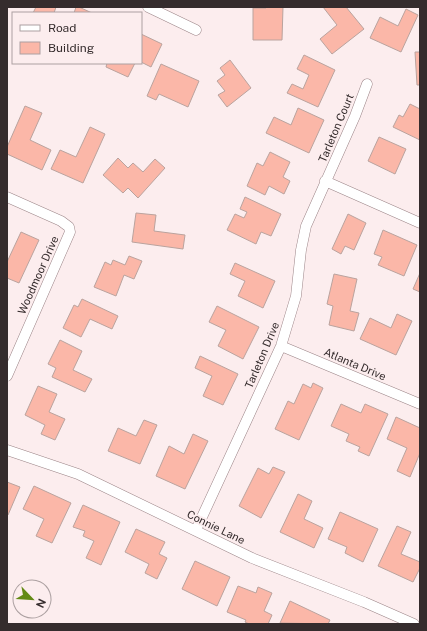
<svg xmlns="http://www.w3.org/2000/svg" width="427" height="631" font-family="'Public Sans',sans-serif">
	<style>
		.building { fill: #fbb7a8; stroke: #baa39e }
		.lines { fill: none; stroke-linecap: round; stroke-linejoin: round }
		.street-casing { stroke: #9b8487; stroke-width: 11 }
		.street { stroke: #fff; stroke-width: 10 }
		.labels { text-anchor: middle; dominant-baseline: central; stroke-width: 3.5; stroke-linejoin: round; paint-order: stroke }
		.street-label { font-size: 11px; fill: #352c2d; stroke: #fcedee }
	</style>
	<rect width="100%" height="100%" fill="#fcedee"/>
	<!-- building -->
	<path class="building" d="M36,7H56L54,13H33Z
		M76,7H79L92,13H74Z
		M266,7H283L282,40H253V8H266Z
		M323,7H346L364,29L332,54L320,39L337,25Z
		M406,9L418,15L401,52L370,38L380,17L398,26Z
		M141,34L162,44L151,67L141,62Z
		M415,52H420V85H417Z
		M304,55L335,70L318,107L287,93L292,84L303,89L309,75L297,69Z
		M230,60L251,88L227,107L218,95L225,91L217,81L225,75L220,68Z
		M107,63H135L128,77L106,67Z
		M161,64L199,81L188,107L159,94L156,100L147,96Z
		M410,104L420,109V140L393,127L399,115L403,117Z
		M25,106L42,113L30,140L51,150L42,170L7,154V147Z
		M298,108L324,120L309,153L266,133L274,117L291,125Z
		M90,127L105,134L83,183L51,169L60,150L76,157Z
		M379,137L406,149L395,174L368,161Z
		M270,152L290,162L283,177L290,181L284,194L269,186L265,195L247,186L257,163L263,166Z
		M118,158L128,168L133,163L143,172L155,159L165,168L138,198L128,188L123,193L103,175Z
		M245,197L281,214L271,236L261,232L256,244L227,230L235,214L244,218L247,212L240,209Z
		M136,213L156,215L154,231L185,235L183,249L132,242Z
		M348,214L366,223L354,250L345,246L341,254L332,249Z
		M383,230L417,245L404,276L378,265L382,257L374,254Z
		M21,232L39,240L19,283L7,278V262Z
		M129,256L142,261L134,279L124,275L116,296L94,287L105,262L111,265L113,260L125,265Z
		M235,263L275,281L263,308L238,296L245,281L230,274Z
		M420,273V292L413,289Z
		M334,274L357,279L350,311L359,313L354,331L329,325L333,306L327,304Z
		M82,299L118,316L112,329L90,319L81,337L63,328L74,305L78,307Z
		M217,306L259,327L243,359L218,346L226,330L209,322Z
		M397,314L412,321L396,355L360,339L370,318L391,328Z
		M60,340L82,351L73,370L92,379L85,392L52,377L56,368L48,364Z
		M200,356L238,374L223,405L203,396L212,376L195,368Z
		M313,383L323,388L299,440L275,429L288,401L294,404L303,384L311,388Z
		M38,386L57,394L49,412L65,419L55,440L41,434L45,425L25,415Z
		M341,404L361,413L365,404L388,414L369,456L358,451L360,447L346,441L349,434L331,426Z
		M396,417L420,428V453L410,477L397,471L407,448L387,439Z
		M144,420L157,425L140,464L108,451L118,428L136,436Z
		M193,434L208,441L185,489L156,476L169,446L184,454Z
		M273,467L285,472L261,518L239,506L258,468L269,474Z
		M7,482L20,487L8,515H7Z
		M34,486L71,503L52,543L36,536L44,519L23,509Z
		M298,494L312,501L304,519L323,528L314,548L280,532Z
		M83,505L120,522L101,565L86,558L94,541L83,536L85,531L73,527Z
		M340,512L378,529L363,562L345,553L347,547L328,539Z
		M397,526L411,532L401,554L420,562V568L413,582L378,566Z
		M136,529L165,542L159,554L167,558L157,579L145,573L149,564L125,552Z
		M195,561L230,577L217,606L182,589Z
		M238,586L256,593L258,587L272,593L264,611L272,615L268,624H249L245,622L246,620L227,612Z
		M290,601L330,620L328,624L280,623Z"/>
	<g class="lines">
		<!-- street casing -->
		<g class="street-casing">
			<path id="street" d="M148,7L196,30
				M325,181L420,223
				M7,197L61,221L69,227L70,232L7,376
				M281,346L420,404
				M7,450L78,474L252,558L364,602L414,624
				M196,530L281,346L296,296L301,250L306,226L355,116L367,84"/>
		</g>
		<!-- street -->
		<use href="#street" class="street"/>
	</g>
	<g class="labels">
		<!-- street labels -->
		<g class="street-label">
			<text transform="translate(336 128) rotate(-67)">Tarleton Court</text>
			<text transform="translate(38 275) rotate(-66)">Woodmoor Drive</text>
			<text transform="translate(262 355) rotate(-67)">Tarleton Drive</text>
			<text transform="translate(355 364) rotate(23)">Atlanta Drive</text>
			<text transform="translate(216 527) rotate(26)">Connie Lane</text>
		</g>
	</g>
	<!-- border -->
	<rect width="427" height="631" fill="none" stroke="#352c2d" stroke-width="16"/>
	<!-- legend -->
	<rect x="12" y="12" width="130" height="52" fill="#fcedee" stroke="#aca0a1"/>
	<rect x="20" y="25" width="20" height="6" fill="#ffffff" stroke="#aca0a1"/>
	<text x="48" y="32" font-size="12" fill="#352c2d">Road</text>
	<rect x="20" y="42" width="20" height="12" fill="#fbb7a8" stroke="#aca0a1"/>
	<text x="48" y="52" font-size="12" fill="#352c2d">Building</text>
	<!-- north arrow -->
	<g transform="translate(32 599) rotate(115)"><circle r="19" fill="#fcedee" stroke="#aca0a1"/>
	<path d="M0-3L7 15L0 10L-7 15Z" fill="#638a15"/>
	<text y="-6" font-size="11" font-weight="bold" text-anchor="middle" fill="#352c2d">N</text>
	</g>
</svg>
